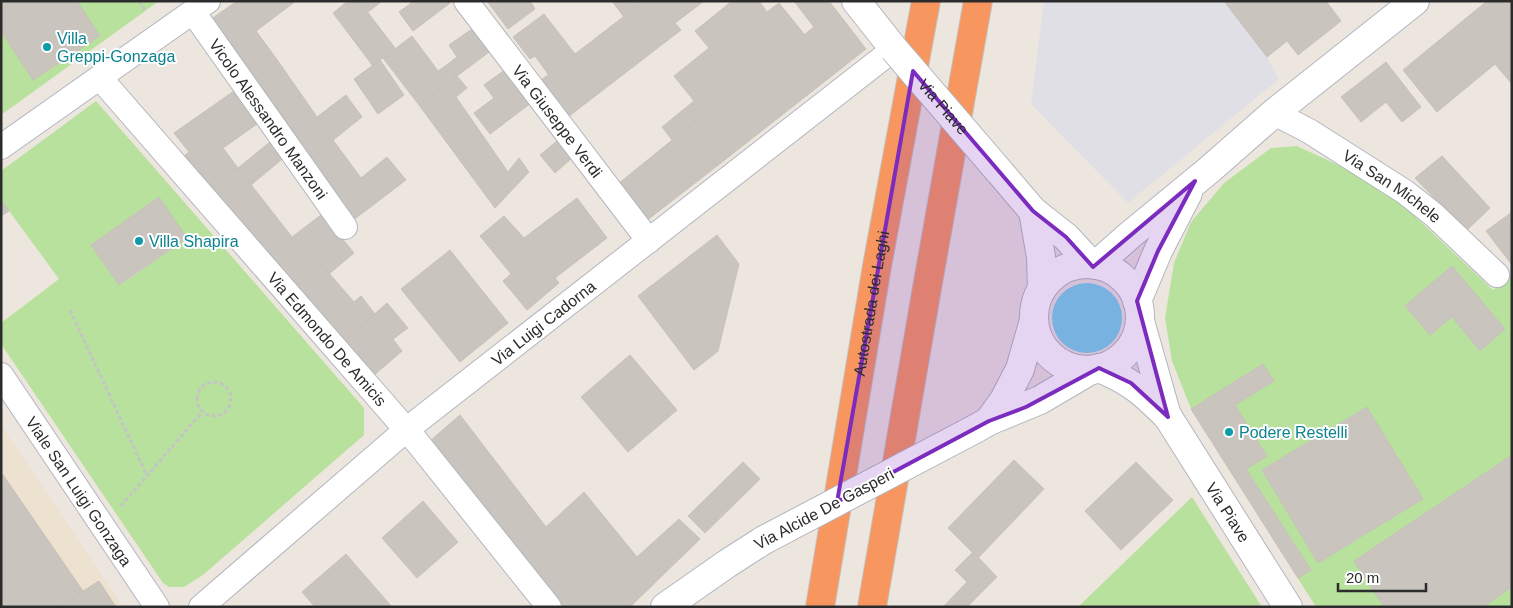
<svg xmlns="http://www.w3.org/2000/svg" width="1513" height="608" font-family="Arial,sans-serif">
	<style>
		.industrial { fill: #e0dfe6 }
		.education { fill: #ede1cf }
		.green { fill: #b9e19e; fill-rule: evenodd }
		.water { fill: #76d4ea }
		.building { fill: #c9c4bd; stroke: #c8c1b8 }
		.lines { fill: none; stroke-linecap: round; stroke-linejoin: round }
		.street-casing { stroke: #b2b6bf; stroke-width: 26 }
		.secondary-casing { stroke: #b2b6bf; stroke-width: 30 }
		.highway-casing { stroke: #c4c4c4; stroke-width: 30 }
		.path { stroke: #c4c4c4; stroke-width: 3; stroke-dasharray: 4 2.5; stroke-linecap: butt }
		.street { stroke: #fff; stroke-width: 24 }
		.secondary { stroke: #fff; stroke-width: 28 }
		.highway { stroke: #f8965f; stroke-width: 28 }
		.secondary-bridge-casing { stroke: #b2b6bf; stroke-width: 30; stroke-linecap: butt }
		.secondary-bridge { stroke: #fff; stroke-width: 28 }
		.marked { fill: #7b2cbf; fill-opacity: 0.2; stroke: #7b2cbf; stroke-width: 4; stroke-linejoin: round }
		.culture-dot { fill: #0f9aa8; stroke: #fff; stroke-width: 2 }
		.labels { text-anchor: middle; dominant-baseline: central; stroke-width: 4; stroke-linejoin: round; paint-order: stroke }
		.culture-label { font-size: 16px; fill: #0d838f; stroke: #fff; text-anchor: start }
		.street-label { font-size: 16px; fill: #2c2c2c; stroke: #fff }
	</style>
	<rect width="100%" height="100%" fill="#ede6df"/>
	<!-- industrial -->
	<path class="industrial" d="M1044,1H1224L1267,57L1279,79L1128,203L1031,104Z"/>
	<!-- education -->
	<path class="education" d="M1,425L123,607H1Z"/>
	<!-- green -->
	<path class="green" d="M1,1H159L1,115Z
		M96,101L364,408V435L203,575L184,587H169L163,583L1,344V323L59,279L1,200V171ZM187,238L120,285L92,245Z
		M1297,146L1347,169L1405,207L1493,290L1512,275V607H1316L1191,409L1172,361L1165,318L1174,263L1191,222L1224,183L1271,148Z
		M1192,497L1262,607H1078Z"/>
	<!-- water -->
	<path class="water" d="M1052 318a35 35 0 1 1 70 0a35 35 0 1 1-70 0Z"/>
	<!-- building -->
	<path class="building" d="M1,1H77L100,36L33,80L1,31Z
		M237,1H296L256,31L278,61L251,81L210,20Z
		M348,1H359L395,48L373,66L333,13Z
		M360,1H382L368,12Z
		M414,1H449L450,3L413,31L399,12Z
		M487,1H530L535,9L508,29Z
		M612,1H644L624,17Z
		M644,1H704L675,23L681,30L564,120L536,84Z
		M732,1H759L767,12L779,3L804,34L672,140L662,127L694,101L674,76L709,48L695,31Z
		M794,1H829L866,49L717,166L687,128L814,27Z
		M1224,1H1326L1341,21L1298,55L1287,41L1267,57Z
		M1487,1H1512V84L1495,64L1437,112L1403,70Z
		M544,14L575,54L548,74L535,56L530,59L513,37Z
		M472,29L489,52L457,76L448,64L457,57L449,45Z
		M412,36L438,71L448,64L457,76L419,105L383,58Z
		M380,60L404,95L378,114L354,79Z
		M278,61L317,117L346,95L362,117L333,140L361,178L387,157L406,180L352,221L251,81Z
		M1386,62L1421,107L1402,122L1386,102L1361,122L1341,97Z
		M506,69L531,103L490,134L474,113L494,98L484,85Z
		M457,76L467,88L456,97L508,172L519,158L529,172L495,208L419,105Z
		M234,91L257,124L223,148L238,168L210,190L184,156L189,152L174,133Z
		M687,128L717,166L646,221L618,184Z
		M275,138L287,155L251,185L238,168Z
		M557,141L572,158L555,173L540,155Z
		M1442,156L1490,208L1466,231L1415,178Z
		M238,168L292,237L325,212L343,234L315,257L354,302L361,296L375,314L343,342L210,190Z
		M159,197L187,238L119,285L91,245Z
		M577,198L607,238L555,278L524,238Z
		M1,200L9,211L1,216Z
		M1512,212V265L1486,231Z
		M504,216L524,238L559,283L527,310L503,281L511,274L480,236Z
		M717,235L739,264L718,351L694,370L638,296Z
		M340,236L354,253L329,274L315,257Z
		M450,250L508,323L460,362L401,289Z
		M1452,266L1505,329L1480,351L1452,317L1430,335L1405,306Z
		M387,303L408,328L393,339L402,351L373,376L343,342Z
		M630,355L677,410L628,452L581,397Z
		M1263,364L1274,381L1235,405L1267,456L1234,477L1191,409Z
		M1367,407L1423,499L1318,563L1262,470Z
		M460,415L546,527L584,492L637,557L679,519L700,539L630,607H562L430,441Z
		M1512,455V587L1483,607H1384L1354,561Z
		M1014,460L1044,489L978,558L948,528Z
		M743,462L760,479L705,533L688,516Z
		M1136,462L1173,500L1121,550L1085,511Z
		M1246,469L1311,570L1298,578L1234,477Z
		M1,472L83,591L59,607H1Z
		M423,501L458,542L417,578L382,538Z
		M973,552L997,577L967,607H943L967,582L955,570Z
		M346,554L392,607H315L302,592Z
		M99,581L116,607H59L83,591Z"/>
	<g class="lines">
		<!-- street casing -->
		<g class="street-casing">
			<g id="street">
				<path id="s1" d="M466,1L649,241"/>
				<path id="s2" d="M193,12L345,227"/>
				<path id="s3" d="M100,78L417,442L549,607"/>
				<path id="s4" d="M1274,113L1309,131L1405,192L1434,215L1497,275"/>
				<path d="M1,147L208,1"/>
				<path id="s5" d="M1,375L157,607"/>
				<path id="s6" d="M201,607L406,430L894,49"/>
			</g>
		</g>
		<!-- secondary casing -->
		<g class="secondary-casing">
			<g id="secondary">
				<path d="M856,1L894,49"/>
				<path d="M998,170L1033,211L1066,237L1091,264"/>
				<path d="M1033,211L1041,257L1042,289"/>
				<circle cx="1087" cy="317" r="53"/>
				<path d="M1096,265L1130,235L1209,170L1274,113L1415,1"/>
				<path d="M1137,301L1158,251L1188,193"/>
				<path d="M1140,321L1167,416"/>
				<path id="s7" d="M1099,368C1131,381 1144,393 1168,417L1288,607"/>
				<path d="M989,421L1004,400L1020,369L1034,320"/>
				<path d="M975,429L989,421L1040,400L1091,370"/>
				<path d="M665,607L728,563L764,540"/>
			</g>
		</g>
		<!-- highway casing -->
		<g class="highway-casing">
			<g id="highway">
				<path id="s8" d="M820,607L877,266L926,1"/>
				<path d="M872,607L927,288L978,1"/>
			</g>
		</g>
		<!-- path -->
		<path class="path" d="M139,1L146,11
			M70,310L147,476
			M197 399a17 17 0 1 1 34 0a17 17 0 1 1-34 0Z
			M121,506L203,411"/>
		<!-- street -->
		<use href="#street" class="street"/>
		<!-- secondary -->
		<use href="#secondary" class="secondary"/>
		<!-- highway -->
		<use href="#highway" class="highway"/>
		<!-- secondary-bridge casing -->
		<g class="secondary-bridge-casing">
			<g id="secondary-bridge">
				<path id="s9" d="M894,49L998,170"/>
				<path d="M764,540L975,429"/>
			</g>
		</g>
		<!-- secondary-bridge -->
		<use href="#secondary-bridge" class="secondary-bridge"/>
	</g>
	<!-- marked area -->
	<path class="marked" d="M913,71L1033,211L1066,237L1093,267L1195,181L1158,251L1137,301L1168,417L1131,383L1099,368L1026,407L989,421L837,502Z"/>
	<!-- markers -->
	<g class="culture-dot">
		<circle cx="47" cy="47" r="5"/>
		<circle cx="139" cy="241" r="5"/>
		<circle cx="1229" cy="432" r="5"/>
	</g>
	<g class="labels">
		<!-- culture labels -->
		<g class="culture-label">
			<text x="57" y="38">Villa<tspan x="57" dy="18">Greppi-Gonzaga</tspan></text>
			<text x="149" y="241">Villa Shapira</text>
			<text x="1239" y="432">Podere Restelli</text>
		</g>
		<!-- street labels -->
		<g class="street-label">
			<text stroke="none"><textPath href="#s9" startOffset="76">Via Piave</textPath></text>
			<text stroke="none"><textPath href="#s2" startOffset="131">Vicolo Alessandro Manzoni</textPath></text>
			<text stroke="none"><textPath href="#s1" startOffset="151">Via Giuseppe Verdi</textPath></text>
			<text stroke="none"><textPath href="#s4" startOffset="139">Via San Michele</textPath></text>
			<text stroke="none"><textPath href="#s8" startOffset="308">Autostrada dei Laghi</textPath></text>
			<text stroke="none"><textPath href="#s6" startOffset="445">Via Luigi Cadorna</textPath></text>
			<text stroke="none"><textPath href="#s3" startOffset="346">Via Edmondo De Amicis</textPath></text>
			<text stroke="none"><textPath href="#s5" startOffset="140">Viale San Luigi Gonzaga</textPath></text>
			<text transform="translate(824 509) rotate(-28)">Via Alcide De Gasperi</text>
			<text stroke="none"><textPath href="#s7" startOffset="198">Via Piave</textPath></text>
		</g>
	</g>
	<!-- border -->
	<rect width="1513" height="608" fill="none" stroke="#2c2c2c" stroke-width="5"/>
	<!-- scale -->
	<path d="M1338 583v8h88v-8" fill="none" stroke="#2c2c2c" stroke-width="2.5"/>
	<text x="1346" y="583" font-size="15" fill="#2c2c2c" stroke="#ffffff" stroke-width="4" paint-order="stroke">20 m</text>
</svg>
